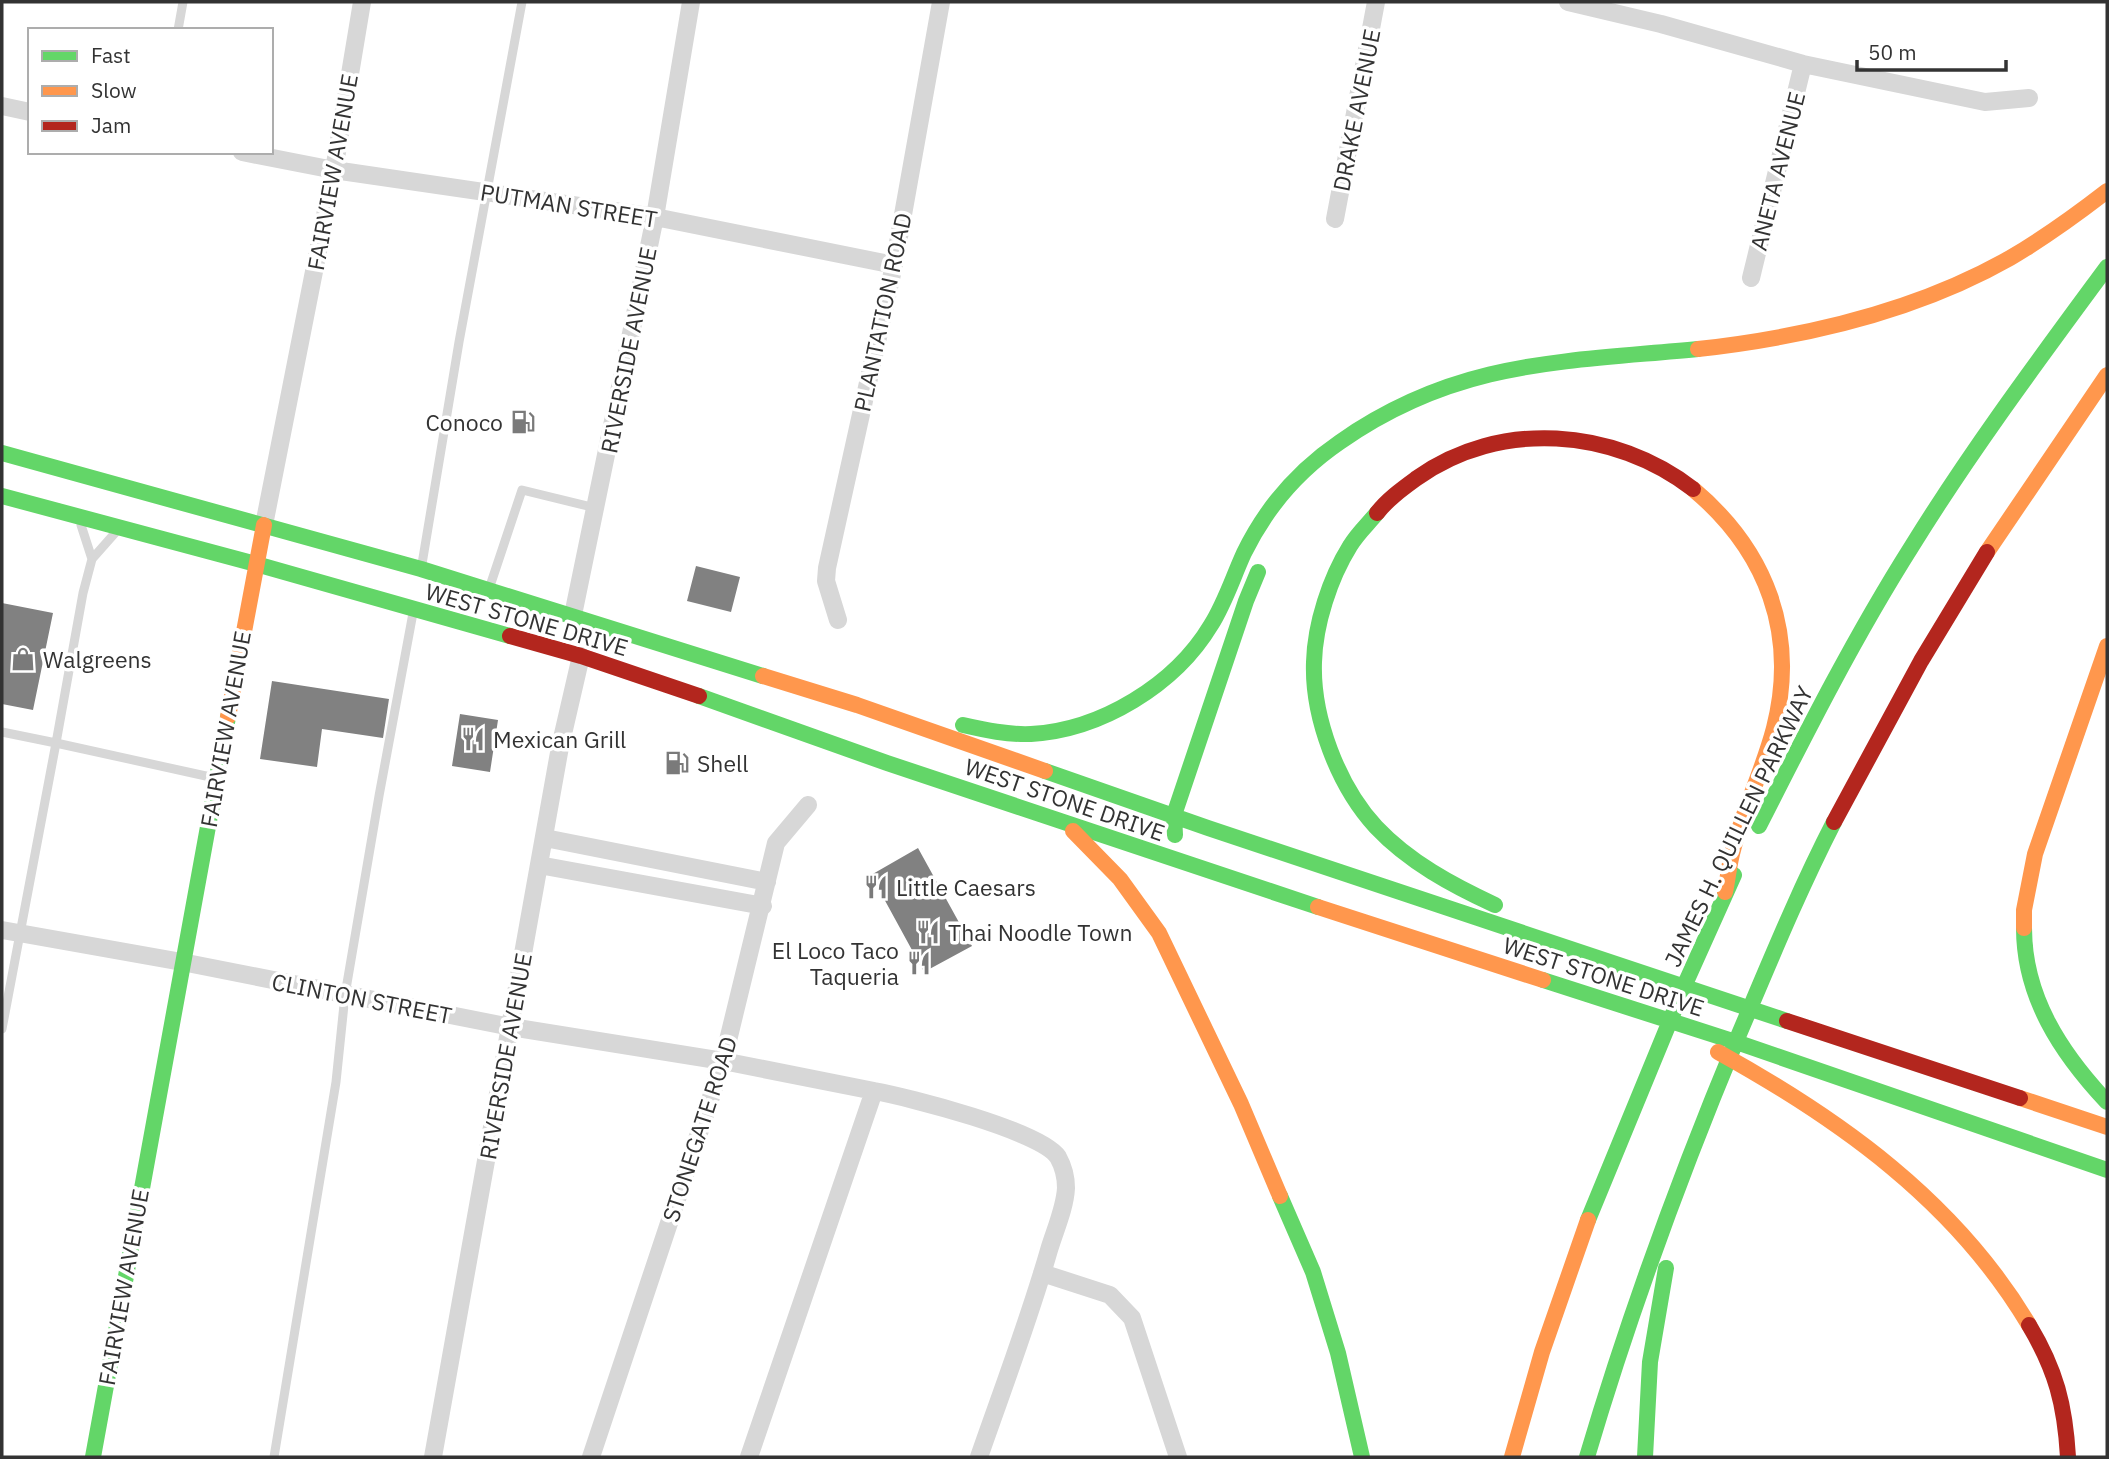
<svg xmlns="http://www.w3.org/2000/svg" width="2109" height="1459" font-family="'IBM Plex Sans',sans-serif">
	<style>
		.building { fill: #818181 }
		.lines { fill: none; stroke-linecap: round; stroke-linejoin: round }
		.lane { stroke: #d7d7d7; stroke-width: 9 }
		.street { stroke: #d7d7d7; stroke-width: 18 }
		.fast { stroke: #63d668; stroke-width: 16 }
		.slow { stroke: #ff974d; stroke-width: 16 }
		.jam { stroke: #b3261e; stroke-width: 16 }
		.labels { text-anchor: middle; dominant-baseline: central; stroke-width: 7; stroke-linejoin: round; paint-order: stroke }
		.street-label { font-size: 23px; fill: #333; stroke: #fff }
		.poi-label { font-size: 23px; fill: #333; stroke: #fff; text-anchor: start }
	</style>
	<rect width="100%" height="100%" fill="#fff"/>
	<!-- building -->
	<path class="building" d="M696,566L740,577L731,612L687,601Z
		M2,603L53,613L33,710L2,704Z
		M272,681L389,699L383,738L322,729L317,767L260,759Z
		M460,714L498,720L490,772L452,766Z
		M918,848L972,946L924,972L871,875Z"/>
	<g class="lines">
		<!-- lane -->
		<path class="lane" d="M178,30L183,2
			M81,525L92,559
			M115,533L92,559L83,593L56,743L215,778
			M422,564L459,342L522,2
			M490,586L522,490L596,508
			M2,732L56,743L2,1029
			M274,1457L336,1082L345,995L379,796L413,613"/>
		<!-- street -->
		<path class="street" d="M1568,2L1661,24L1803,64L1985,102L2029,98
			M2,106L30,112
			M242,152L334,170L655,217L894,265
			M1335,219L1376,2
			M1751,278L1803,64
			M264,525L334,170L362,2
			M573,615L655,217L691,2
			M838,620L826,581L827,568L894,265L941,2
			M545,838L767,882
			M539,865L763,906
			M2,930L182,962L511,1027L723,1061L874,1091L749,1457
			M874,1091C908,1097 1041,1131 1058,1157C1063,1166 1066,1178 1066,1188C1065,1208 1055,1230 1049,1250C1029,1320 1003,1388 979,1457
			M1042,1273L1110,1295L1132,1318L1178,1457
			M433,1457L560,747L581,656
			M591,1457L723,1061L776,843L808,805"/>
		<!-- fast -->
		<path class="fast" d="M2,453L421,569L763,676
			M2,496L256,564L510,636
			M1377,513C1368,524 1357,534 1350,546C1330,578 1315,624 1314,662C1312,717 1338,786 1376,827C1409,862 1452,885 1495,905
			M699,696L887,763L1318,907
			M963,725C985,730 1008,735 1031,734C1101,730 1175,685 1211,625C1225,603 1233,577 1244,553C1266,508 1299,470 1340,442C1457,360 1563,362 1698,349
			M1045,771L1208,828L1787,1021
			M1759,826C1807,731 1855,636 1912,546C1972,449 2040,358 2107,267
			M1175,835L1174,815L1246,601L1258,572
			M2024,928C2024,997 2061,1053 2107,1102
			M1543,980L1739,1043L2107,1170
			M1280,1196L1313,1272L1338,1353L1362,1457
			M1588,1220L1686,982L1734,875
			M93,1457L228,717
			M1587,1457C1629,1315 1680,1176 1737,1039C1768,966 1798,892 1834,822
			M1645,1457L1650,1362L1666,1268"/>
		<!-- slow -->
		<path class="slow" d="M1698,349C1806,337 1915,312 2010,258C2044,238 2076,215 2107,191
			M1693,489C1767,551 1798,634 1774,728C1763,770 1744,808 1733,850C1729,864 1728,878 1725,892
			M1987,552L2107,375
			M763,676L857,705L1045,771
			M228,717L264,525
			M1073,831L1120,879L1159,933L1241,1104L1280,1196
			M1318,907L1543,980
			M2024,928V910L2035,854L2107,646
			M1718,1052C1841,1120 1956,1202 2029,1325
			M2020,1098L2107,1127
			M1512,1457L1542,1352L1588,1220"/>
		<!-- jam -->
		<path class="jam" d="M1377,513C1388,499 1402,489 1417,478C1500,419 1614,428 1693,489
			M510,636L581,656L699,696
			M1834,822L1921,661L1987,552
			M1787,1021L2020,1098
			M2029,1325C2056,1370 2065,1405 2068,1457"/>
	</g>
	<!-- icons -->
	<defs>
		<g id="fuel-bare" transform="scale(1.89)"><path d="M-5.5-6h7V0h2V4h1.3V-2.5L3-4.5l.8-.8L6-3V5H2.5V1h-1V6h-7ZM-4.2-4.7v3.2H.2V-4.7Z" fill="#7a7a7a" stroke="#fff" stroke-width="2.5" paint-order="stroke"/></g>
		<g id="shop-bare" transform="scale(1.89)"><path d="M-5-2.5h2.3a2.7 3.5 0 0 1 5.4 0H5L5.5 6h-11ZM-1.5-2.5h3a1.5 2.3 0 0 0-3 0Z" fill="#7a7a7a" stroke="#fff" stroke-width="2.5" paint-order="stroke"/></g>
		<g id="restaurant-bare" transform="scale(1.89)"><path d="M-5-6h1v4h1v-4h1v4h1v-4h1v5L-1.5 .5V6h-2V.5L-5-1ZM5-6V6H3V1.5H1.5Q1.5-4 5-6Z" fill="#7a7a7a" stroke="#fff" stroke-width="2.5" paint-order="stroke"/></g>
	</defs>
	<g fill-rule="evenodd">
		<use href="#fuel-bare" x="523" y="422"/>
		<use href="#shop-bare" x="23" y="659"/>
		<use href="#restaurant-bare" x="473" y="739"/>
		<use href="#fuel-bare" x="677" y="763"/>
		<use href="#restaurant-bare" x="876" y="887"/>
		<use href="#restaurant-bare" x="928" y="932"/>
		<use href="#restaurant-bare" x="919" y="963"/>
	</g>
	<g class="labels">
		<!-- street labels -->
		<g class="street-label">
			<text transform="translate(1356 110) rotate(-79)">DRAKE AVENUE</text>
			<text transform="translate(1777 171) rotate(-76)">ANETA AVENUE</text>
			<text transform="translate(332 172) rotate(-80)">FAIRVIEW AVENUE</text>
			<text transform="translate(569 205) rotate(9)">PUTMAN STREET</text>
			<text transform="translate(882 312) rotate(-78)">PLANTATION ROAD</text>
			<text transform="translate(628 350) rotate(-79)">RIVERSIDE AVENUE</text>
			<text transform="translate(527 619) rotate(16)">WEST STONE DRIVE</text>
			<text transform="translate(225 729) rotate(-80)">FAIRVIEW AVENUE</text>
			<text transform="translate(1065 799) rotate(19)">WEST STONE DRIVE</text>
			<text transform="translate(1738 826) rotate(-64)">JAMES H. QUILLEN PARKWAY</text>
			<text transform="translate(1604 976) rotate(18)">WEST STONE DRIVE</text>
			<text transform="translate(362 998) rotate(11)">CLINTON STREET</text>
			<text transform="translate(505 1056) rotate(-80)">RIVERSIDE AVENUE</text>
			<text transform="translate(699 1129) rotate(-72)">STONEGATE ROAD</text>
			<text transform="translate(123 1287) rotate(-80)">FAIRVIEW AVENUE</text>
		</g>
		<!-- poi labels -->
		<g class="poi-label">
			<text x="503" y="422" text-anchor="end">Conoco</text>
			<text x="43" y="659">Walgreens</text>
			<text x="493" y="739">Mexican Grill</text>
			<text x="697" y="763">Shell</text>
			<text x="896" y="887">Little Caesars</text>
			<text x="948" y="932">Thai Noodle Town</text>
			<text x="899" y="950" text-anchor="end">El Loco Taco<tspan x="899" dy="26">Taqueria</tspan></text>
		</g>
	</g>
	<!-- border -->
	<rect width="2109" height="1459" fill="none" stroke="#333333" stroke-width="7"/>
	<!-- legend -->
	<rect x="28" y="28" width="245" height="126" fill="#ffffff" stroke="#adadad" stroke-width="2"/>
	<rect x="42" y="51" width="35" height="10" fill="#63d668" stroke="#adadad" stroke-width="2"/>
	<text x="91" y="63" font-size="21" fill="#333333">Fast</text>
	<rect x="42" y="86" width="35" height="10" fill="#ff974d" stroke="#adadad" stroke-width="2"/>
	<text x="91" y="98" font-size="21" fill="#333333">Slow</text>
	<rect x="42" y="121" width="35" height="10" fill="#b3261e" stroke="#adadad" stroke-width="2"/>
	<text x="91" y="133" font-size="21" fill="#333333">Jam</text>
	<!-- scale -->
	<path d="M1857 60v10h149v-10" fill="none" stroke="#333333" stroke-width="3.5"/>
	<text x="1868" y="60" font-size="21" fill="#333333" stroke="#ffffff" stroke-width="5" paint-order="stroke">50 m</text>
</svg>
